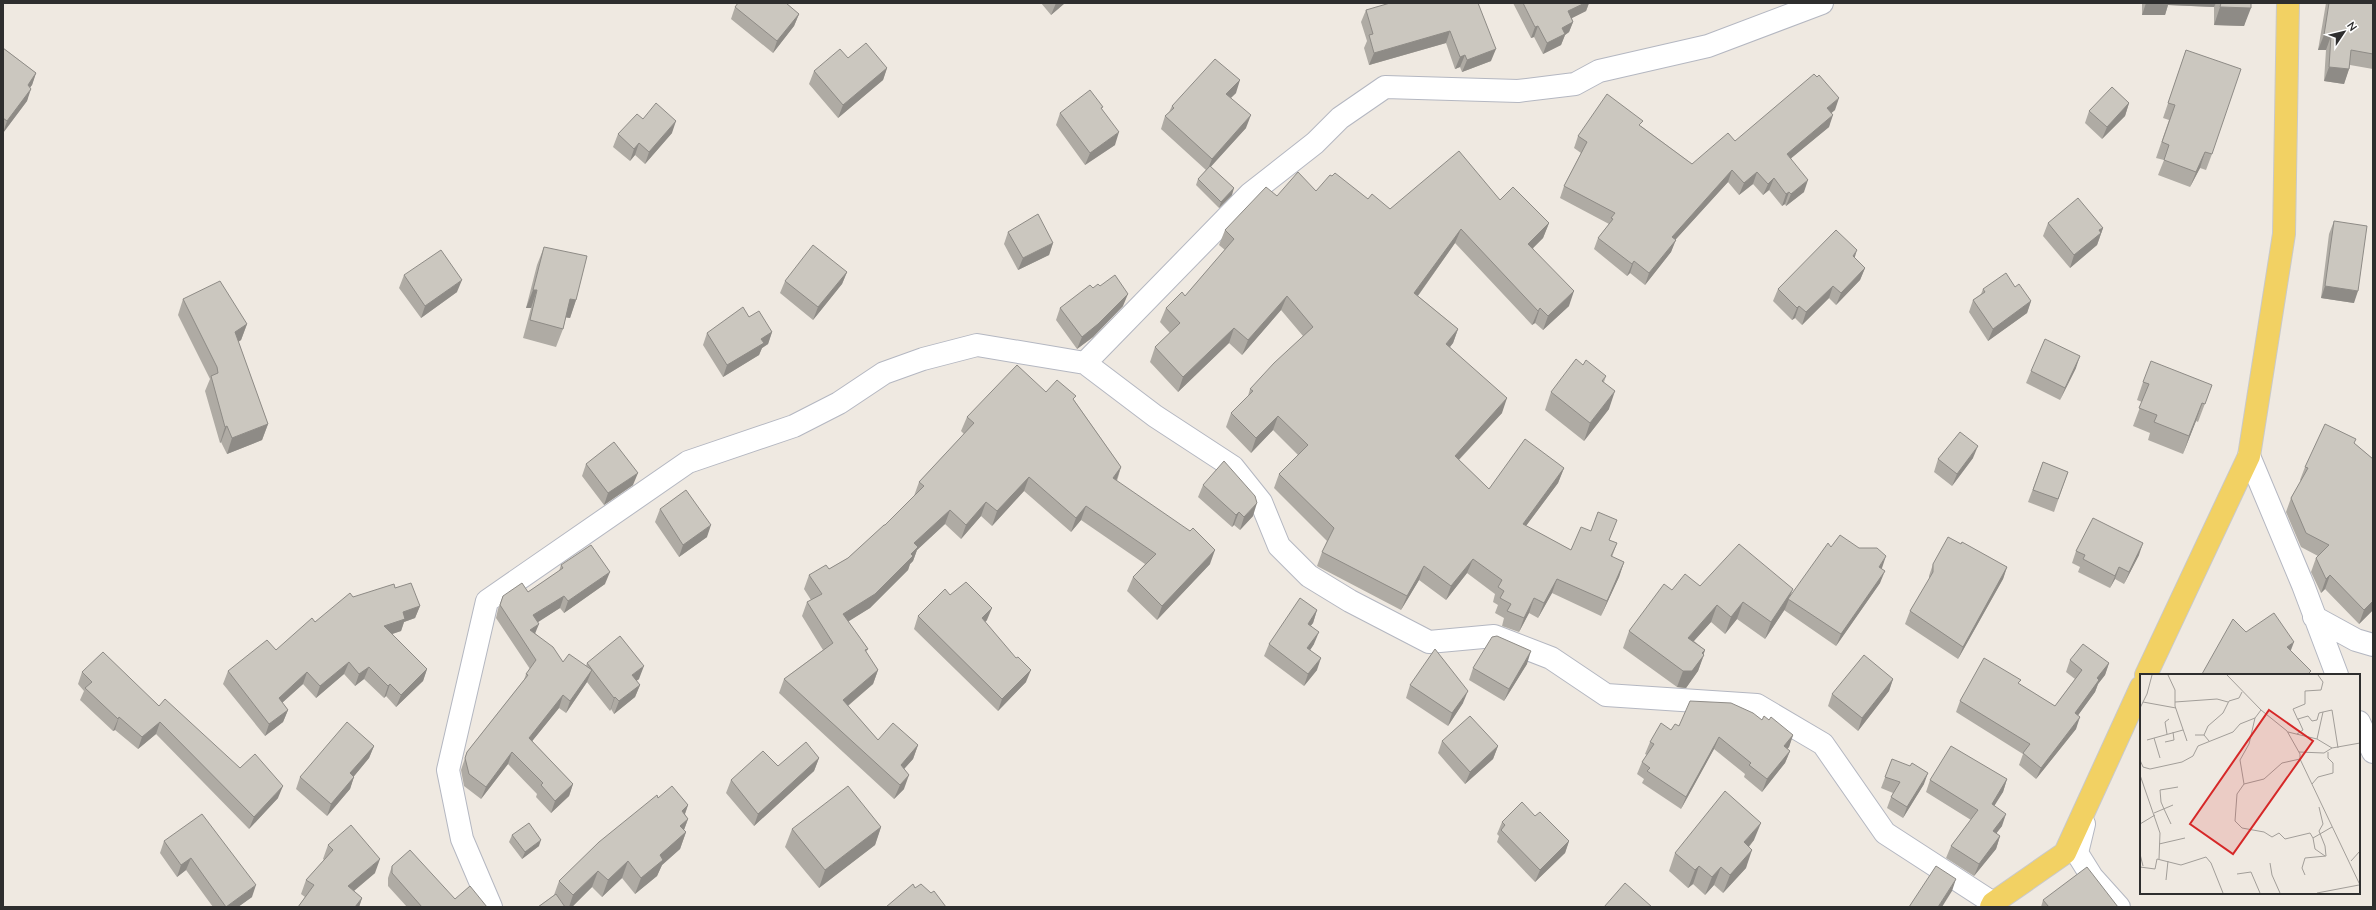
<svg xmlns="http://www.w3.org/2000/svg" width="2376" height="910" font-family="'Nunito Sans',sans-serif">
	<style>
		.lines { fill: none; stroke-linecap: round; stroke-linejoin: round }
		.minor-casing { stroke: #b4b7c1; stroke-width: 24 }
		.major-casing { stroke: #c9c9c9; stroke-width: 24 }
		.minor { stroke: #fff; stroke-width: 22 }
		.major { stroke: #f2d163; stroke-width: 22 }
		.wall { fill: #afaba4 }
		.shaded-wall { fill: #8e8b86 }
		.building { fill: #cbc7bf; stroke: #8e8b86 }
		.inset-road { fill: none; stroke: #a29e99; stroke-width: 1 }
		.view { fill: #d62828; fill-opacity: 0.15; stroke: #d62828; stroke-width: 2 }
		.inset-edge { fill: none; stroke: #2e2e2e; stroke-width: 2 }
	</style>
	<rect width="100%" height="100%" fill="#efe9e1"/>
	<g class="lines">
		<!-- minor casing -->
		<g class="minor-casing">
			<path id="minor" d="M1085,363L1155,416L1233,467L1261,502L1279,546L1309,576L1350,601L1429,642L1494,636L1551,658L1606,695L1757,705L1823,744L1885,833L1993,903
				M2249,456L2303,585L2337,675
				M2314,617L2356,640L2373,645
				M2359,722L2373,752
				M2084,824L2077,853L2092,877L2119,907
				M491,907L462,839L448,770L487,601L688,462L794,426L839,403L884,373L923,359L977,345L1085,363L1250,194L1315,143L1340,118L1385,87L1518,91L1575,84L1599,71L1708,46L1822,3"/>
		</g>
		<!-- major casing -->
		<g class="major-casing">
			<path id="major" d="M2146,675L2249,456L2284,234L2288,3
				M1991,907L1993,903L2065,853L2141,687"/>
		</g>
		<!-- minor -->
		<use href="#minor" class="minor"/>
		<!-- major -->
		<use href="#major" class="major"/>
	</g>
	<!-- wall -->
	<path class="wall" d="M1041,3H1065L1051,15Z
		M1478,3L1491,61L1462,72L1460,67L1455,69L1446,43L1369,65L1364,48L1367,41L1361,22L1366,10Z
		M1513,3H1589L1586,11L1572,18L1573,22L1569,32L1565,35L1561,45L1543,54L1534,37L1531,38Z
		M2142,3H2251L2244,26L2214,25V7L2168,5L2165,15H2142Z
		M2326,3H2373V69L2350,65L2349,69L2344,84L2324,81L2326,50H2318Z
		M787,4L799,14L794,26L773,53L731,19L735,7Z
		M3,48L36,73L32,85L30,87L27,101L3,133Z
		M2186,50L2212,154L2206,170L2200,168L2190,187L2158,175L2164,160L2156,158L2169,120L2163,118Z
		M848,58L887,68L883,80L838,118L809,84L814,71Z
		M1236,93L1231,98L1246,128L1210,167L1232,195L1219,208L1196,185L1198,179L1206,170L1161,129L1165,116L1169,112L1172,106Z
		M2129,103L2125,116L2102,139L2085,123L2089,111Z
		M1102,109L1115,145L1085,165L1056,125L1060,113Z
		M1835,110L1831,113L1829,127L1791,158L1804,192L1786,206L1785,204L1782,206L1769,190L1763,195L1753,184L1739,195L1728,182L1675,240L1671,252L1645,285L1630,273L1627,276L1594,249L1598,238L1609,224L1560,198L1564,186L1581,153L1574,148L1578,136L1641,126L1692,164L1735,141Z
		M672,133L645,164L635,155L630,161L613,147L618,134Z
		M1332,176L1368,199L1390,209L1500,200L1549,223L1543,238L1533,248L1569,306L1543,330L1535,323L1532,325L1455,243L1418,296L1458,329L1453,343L1450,347L1502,413L1459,460L1489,489L1564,468L1558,483L1526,526L1571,550L1609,540L1617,543L1612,557L1624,562L1619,577L1601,616L1552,593L1538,618L1529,613L1519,632L1502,626L1504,618L1495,613L1498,605L1493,602L1495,594L1467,573L1446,600L1419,580L1401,610L1317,566L1322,552L1327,541L1274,488L1279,474L1298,455L1273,430L1251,453L1226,427L1231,413L1248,396L1250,389L1303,336L1281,310L1242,355L1229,343L1178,392L1150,362L1155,347L1170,333L1160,322L1166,308L1185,296L1225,250L1219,245L1225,230L1277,196L1316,191Z
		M2334,221L2354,303L2321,298L2329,234Z
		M2048,223L2103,228L2097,245L2070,268L2043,236Z
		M1008,232L1053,243L1049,255L1018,270L1004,244Z
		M544,247L576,300L570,318L566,317L563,329L556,347L523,338L531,308H526L537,265Z
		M1855,258L1865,268L1860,280L1836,305L1829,298L1802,325L1795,318L1792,320L1773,301L1778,289Z
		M847,272L842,284L813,320L780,293L785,281Z
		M404,275L457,292L421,318L399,288Z
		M1093,288L1123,306L1093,337L1077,349L1056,320L1060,308Z
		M1983,289L2031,301L2027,313L1988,341L1969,312L1973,300L1981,294Z
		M183,299L247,324L241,340L238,342L268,424L262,440L227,454L221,442L220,443L205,391L210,379L178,315Z
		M749,317L772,332L768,344L762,348L759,355L723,377L703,345L707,333Z
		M1583,365L1606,376L1604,382L1609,409L1584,441L1545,410L1551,392Z
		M2076,368L2060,400L2026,383L2031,371Z
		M2143,382L2212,385L2198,422L2196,421L2183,454L2148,440L2150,433L2133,426L2142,402L2137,400Z
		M1046,392L1074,400L1121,467L1117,481L1210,564L1157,620L1127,591L1133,577L1145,564L1081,520L1071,532L1024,491L992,526L981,516L961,539L945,524L917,550L913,561L910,564L908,570L870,608L848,621L868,649L866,652L878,670L873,684L848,706L878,740L918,745L913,759L904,769V789L894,799L779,693L784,679L823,650L802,616L807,602L811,600L804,589L809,575L829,569L848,558L885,525L914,496L919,482L964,434L961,431L967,417Z
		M2354,443L2373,459V610L2359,624L2325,589L2321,593L2311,572L2316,558L2318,556L2301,547L2286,512L2291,498L2301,481L2300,480L2305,467Z
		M1973,458L1952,486L1934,472L1938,459Z
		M2043,462L2068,472L2054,512L2028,502Z
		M586,464L633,485L604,505L582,476Z
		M1203,485L1253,516L1240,530L1234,525L1232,527L1198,497Z
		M660,509L707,537L679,557L655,522Z
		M1961,544L2007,567L2003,579L1958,659L1905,624L1910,611L1929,580V576L1933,564Z
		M1831,547L1882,568L1880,583L1836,646L1784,610L1785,609L1765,639L1737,619L1725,634L1711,622L1694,641L1705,650L1698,671L1686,688L1677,687L1623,648L1629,631L1672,590L1700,586L1790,596Z
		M2076,551L2139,555L2124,584L2115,579L2110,588L2078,572L2080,567L2072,563Z
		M561,565L605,584L564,613L560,608L537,622L535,633L563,662L586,666L587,663L639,679L636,681L640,685L635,697L614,714L611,709L610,711L587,682L566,713L559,708L532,741L573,784L569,796L551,813L536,797L537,794L508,764L481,799L464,786L461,770L467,752L524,680L526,674L530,669L496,618L498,609L503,596L528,592L559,571Z
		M395,588L420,606L415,618L404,622L401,631L392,634L427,669L423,681L396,707L386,696L384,698L364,679L355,686L344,674L316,698L303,684L282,703L288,710L283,722L265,736L223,684L228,671L276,650L315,622L353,597Z
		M950,595L987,620L985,622L1026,682L998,711L914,629L918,616Z
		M1317,610L1313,623L1310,626L1314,644L1310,650L1317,670L1304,686L1264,656L1269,644Z
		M2070,660L2109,663L2105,675L2098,684L2095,692L2078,715L2076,729L2036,779L2019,765L2023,754L1956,712L1960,701L2019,684L2055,706L2075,679L2066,672Z
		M1527,664L1504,701L1469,680L1473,668Z
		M82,672L159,706L278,798L249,829L156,734L138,749L115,730L113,731L80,700L84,691L78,684Z
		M1893,679L1889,691L1858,731L1828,706L1832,694Z
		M1410,685L1463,703L1448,726L1406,698Z
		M1762,720H1769L1793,735L1789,747L1787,749L1790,751L1785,763L1762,792L1744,777L1745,774L1714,749L1681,809L1642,783L1644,779L1637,774L1642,762L1647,755L1645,754L1650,742L1671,730L1679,726Z
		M1442,741L1498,746L1493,759L1465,784L1438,753Z
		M374,746L369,758L354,776L350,789L327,816L296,789L300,777Z
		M819,758L814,771L754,826L726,793L731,780L778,766Z
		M1892,759L1924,784L1903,818L1887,808L1891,797L1893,793L1881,788Z
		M2007,779L2003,792L1994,805L2002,826L1996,833L2000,836L1996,849L1974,876L1946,858L1951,846L1971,820L1926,792L1930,780Z
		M658,798L688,805L685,814L688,819L684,830L686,832L680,849L662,865L657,876L635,894L622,878L602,897L592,887L572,907H538L554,895L559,881Z
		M1535,816L1569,841L1565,853L1535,882L1497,842L1499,836L1497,834L1502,822Z
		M881,827L875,845L819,888L785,847L792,829Z
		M512,835L539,846L522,859L509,842Z
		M1754,840L1749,847L1746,868L1723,893L1714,885L1705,895L1693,884L1688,888L1669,871L1675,853Z
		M164,841L252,897L238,907H213L186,870L177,877L160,853Z
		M328,845L375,873L354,891L362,898L359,907H298L305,897L301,894L306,880L324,860L323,859Z
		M392,866L455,899L487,907H407L388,886V878Z
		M2043,900L2118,907H2041Z"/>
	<!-- shaded-wall -->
	<path class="shaded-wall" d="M1056,3H1065L1051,15Z
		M1585,3H1589L1586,11L1564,22L1568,11Z
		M2146,3H2216L2214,7L2168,5L2165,15H2142Z
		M2220,7L2251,8L2244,26L2214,25Z
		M799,14L794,26L773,53L777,41Z
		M1573,22L1569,32L1565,35L1561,45L1543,54L1547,43L1562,28Z
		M1538,26L1534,37L1531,38L1535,27Z
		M1450,31L1446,43L1369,65L1374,53Z
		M2324,35L2331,36L2326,50H2318Z
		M1496,49L1491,61L1462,72L1467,60Z
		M1465,55L1460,67L1455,69L1460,57Z
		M2329,67L2349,69L2344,84L2324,81Z
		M887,68L883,80L838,118L843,105Z
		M36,73L32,85L23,97L28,85Z
		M1240,80L1236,93L1222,106L1226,94Z
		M31,89L27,101L3,133L7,121Z
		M1839,98L1835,110L1823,120L1827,108Z
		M2129,103L2125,116L2102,139L2107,127Z
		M1251,115L1246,128L1207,171L1212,159Z
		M1833,115L1829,127L1783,165L1787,154Z
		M676,121L672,133L645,164L649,152Z
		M1119,132L1115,145L1085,165L1090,153Z
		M639,143L635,155L630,161L634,149Z
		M2205,152L2200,168L2190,187L2196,172Z
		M1732,170L1728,182L1667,249L1672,237Z
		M1757,172L1753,184L1739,195L1744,183Z
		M1774,178L1769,190L1763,195L1768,184Z
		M1808,180L1804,192L1786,206L1791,194Z
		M1234,188L1232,195L1219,208L1221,202Z
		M1789,192L1785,204L1782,206L1786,194Z
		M1549,223L1543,238L1523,258L1528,244Z
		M2103,228L2097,245L2070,268L2074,255L2099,230Z
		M1461,229L1455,243L1409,308L1414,293Z
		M1676,240L1671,252L1645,285L1649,273Z
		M1053,243L1049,255L1018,270L1023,258Z
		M1857,250L1853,263V256Z
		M1634,261L1630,273L1627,276L1632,264Z
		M1865,268L1860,280L1836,305L1841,293Z
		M847,272L842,284L813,320L818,307Z
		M462,280L457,292L421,318L425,306Z
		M1833,286L1829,298L1802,325L1806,312Z
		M2325,286L2358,291L2354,303L2321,298Z
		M533,290H537L531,308H526Z
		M1574,291L1569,306L1543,330L1548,316Z
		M1128,294L1123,306L1093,337L1077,349L1082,337Z
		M1287,296L1281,310L1242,355L1248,340Z
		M570,299L576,300L570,318L563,317Z
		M2031,301L2027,313L1988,341L1993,329Z
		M1799,306L1795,318L1792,320L1797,308Z
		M1540,308L1535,323L1532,325L1538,311Z
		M247,324L241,340L229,348L235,332Z
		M1234,328L1229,343L1178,392L1183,377Z
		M1458,329L1453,343L1441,358L1446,344Z
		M772,332L768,344L762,348L759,355L723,377L727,365L761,339Z
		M2080,356L2076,368L2060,400L2065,388Z
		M1615,391L1609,409L1584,441L1590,423Z
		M1507,398L1502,413L1449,470L1455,456Z
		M2202,403L2196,421L2183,454L2189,436Z
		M1278,416L1273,430L1251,453L1256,438Z
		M268,424L262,440L227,454L232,438Z
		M227,426L221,442L220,443L225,427Z
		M1978,446L1973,458L1952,486L1957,474Z
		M1121,467L1116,481L1113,478Z
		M1564,468L1558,483L1517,538L1523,524Z
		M638,473L633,485L604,505L608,493Z
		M1029,477L1024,491L992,526L997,511Z
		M986,502L981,516L961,539L966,525Z
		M1257,503L1253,516L1240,530L1244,517Z
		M1086,506L1081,520L1071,532L1076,518Z
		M950,510L945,524L917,550L913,561L910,564L908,570L870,608L838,628L843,614L914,543Z
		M1239,512L1234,525L1232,527L1236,515Z
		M711,525L707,537L679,557L683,545Z
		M2143,543L2139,555L2124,584L2129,572Z
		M1215,550L1210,564L1157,620L1162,606Z
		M1886,556L1882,568L1875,579L1879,567Z
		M1473,559L1467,573L1446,600L1451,586Z
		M1624,562L1619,577L1601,616L1607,601Z
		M1424,566L1419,580L1401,610L1407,596Z
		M2007,567L2003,579L1958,659L1963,647Z
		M2119,567L2115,579L2110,588L2115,576Z
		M1885,571L1880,583L1836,646L1841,634Z
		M610,572L605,584L564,613L568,601Z
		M2330,575L2325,589L2321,593L2326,579Z
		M1557,579L1552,593L1538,618L1544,603Z
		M1793,589L1785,609L1765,639L1771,622Z
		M564,596L560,608L529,628L533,615Z
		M1534,598L1529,613L1519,632L1524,618Z
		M2373,601V610L2359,624L2364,610Z
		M1743,602L1737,619L1725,634L1731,617Z
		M1717,605L1711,622L1682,654L1688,638Z
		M420,606L415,618L404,622L401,631L380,638L384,626L403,612Z
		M992,608L987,620L977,630L982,618Z
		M1317,610L1313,623L1303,636L1308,624Z
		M539,624L534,636L530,630Z
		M1319,632L1314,644L1303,661L1307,648Z
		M2294,642L2288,658L2287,647Z
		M1705,650L1702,658L1704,655L1698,671L1686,688L1677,687L1683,671L1702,653Z
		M1531,651L1527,664L1504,701L1509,689Z
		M1321,658L1317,670L1304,686L1308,674Z
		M349,662L344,674L316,698L320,686Z
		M2109,663L2105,675L2098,684L2095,692L2071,725L2075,713L2097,678Z
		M644,666L639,679L628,687L632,675Z
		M369,667L364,679L355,686L359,674Z
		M427,669L423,681L396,707L401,695Z
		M592,670L587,682L566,713L570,701Z
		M878,670L873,684L838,714L843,700Z
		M1031,670L1026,682L998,711L1002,699Z
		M307,672L303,684L274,710L279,698Z
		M1893,679L1889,691L1858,731L1862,718Z
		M390,684L386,696L384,698L388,686Z
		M640,685L635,697L614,714L619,701Z
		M1468,691L1463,703L1448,726L1452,713Z
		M563,695L559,708L525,750L529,738Z
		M615,697L611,709L610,711L614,698Z
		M288,710L283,722L265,736L269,724Z
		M119,717L115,730L113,731L118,719Z
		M2080,717L2076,729L2036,779L2041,768Z
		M160,722L156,734L138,749L142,737Z
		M1793,735L1789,747L1779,759L1784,746Z
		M1719,737L1714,749L1681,809L1686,797Z
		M918,745L913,759L895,779L901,765Z
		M374,746L369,758L346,786L350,773Z
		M1498,746L1493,759L1465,784L1470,772Z
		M1790,751L1785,763L1762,792L1767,779Z
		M512,752L508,764L481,799L486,787Z
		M819,758L814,771L754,826L758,814Z
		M1928,773L1924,784L1903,818L1907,807Z
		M909,775L904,789L894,799L900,785Z
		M354,777L350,789L327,816L331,804Z
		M2007,779L2003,792L1988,816L1992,804Z
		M573,784L569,796L551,813L555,801Z
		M283,786L278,798L249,829L254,817Z
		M688,805L682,822V811Z
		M2006,814L2002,826L1989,843L1993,831Z
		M688,819L682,835L686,832L680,849L662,865L657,876L635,894L641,878L660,855L680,826Z
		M1761,823L1754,840L1737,860L1744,842Z
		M881,827L875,845L819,888L825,870Z
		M2000,836L1996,849L1974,876L1979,864Z
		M541,840L539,846L522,859L525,852Z
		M1569,841L1565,853L1535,882L1540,870Z
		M1752,850L1746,868L1723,893L1730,875Z
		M191,858L186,870L177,877L181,865Z
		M380,859L375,873L343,900L348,886Z
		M628,861L622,878L602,897L608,880Z
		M1699,866L1693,884L1688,888L1695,870Z
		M1721,867L1714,885L1705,895L1712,877Z
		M598,871L592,887L572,907H569L573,895Z
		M1956,879L1952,891L1942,907H1938Z
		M256,885L252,897L238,907H226Z
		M362,898L359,907H355Z"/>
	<!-- building -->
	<path class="building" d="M738,3H786L799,14L777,41L735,7Z
		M1390,3H1478L1496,49L1467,60L1465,55L1460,57L1450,31L1374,53L1369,35L1373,34L1366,10Z
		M1523,3H1585L1568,11L1573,22L1562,28L1565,34L1547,43L1538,26L1535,27Z
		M2221,3H2251V8L2220,7Z
		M2329,3H2373V54L2351,50L2349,69L2329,67L2331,36L2324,35Z
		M866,43L887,68L843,105L814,71L840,49L848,58Z
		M3,48L36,73L28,85L31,89L7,121L3,118Z
		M2186,50L2241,69L2212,154L2205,152L2196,172L2164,160L2169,145L2162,142L2175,105L2168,103Z
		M1215,59L1240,80L1226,94L1251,115L1212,159L1165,116L1174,108L1172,106Z
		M1814,74L1817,77L1819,75L1839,98L1827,108L1833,115L1787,154L1808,180L1791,194L1789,192L1786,194L1774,178L1768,184L1757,172L1744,183L1732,170L1672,237L1676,240L1649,273L1634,261L1632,264L1598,238L1613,219L1611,218L1615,213L1564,186L1587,142L1578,136L1607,94L1643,121L1639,125L1692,164L1728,133L1735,141Z
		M2112,87L2129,103L2107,127L2089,111Z
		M1090,90L1103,107L1101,108L1119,132L1090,153L1060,113Z
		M656,103L676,121L649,152L639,143L634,149L618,134L637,114L643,119Z
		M1459,151L1500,200L1513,187L1549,223L1528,244L1574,291L1548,316L1540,308L1538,311L1461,229L1414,293L1458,329L1446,344L1507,398L1455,456L1489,489L1525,439L1564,468L1523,524L1571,550L1581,527L1591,531L1598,512L1617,520L1609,540L1617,543L1611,556L1624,562L1607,601L1557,579L1544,603L1534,598L1524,618L1507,611L1511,604L1500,598L1504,591L1498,587L1502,580L1473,559L1451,586L1424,566L1407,596L1322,552L1334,528L1279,474L1308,445L1278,416L1256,438L1231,413L1253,391L1250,389L1274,363L1313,327L1287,296L1248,340L1234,328L1183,377L1155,347L1180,323L1166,308L1182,292L1185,296L1234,239L1225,230L1266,187L1277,196L1298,172L1316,191L1330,175L1332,176L1335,173L1368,199L1372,194L1390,209Z
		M1210,166L1234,188L1221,202L1198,179Z
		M2078,198L2103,228L2099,230L2101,233L2074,255L2048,223Z
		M1038,214L1053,243L1023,258L1008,232Z
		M2334,221L2367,226L2358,291L2325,286Z
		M1836,230L1857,250L1853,256L1865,268L1841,293L1833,286L1806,312L1799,306L1797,308L1778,289Z
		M813,245L847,272L818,307L785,281Z
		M544,247L587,256L576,300L570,299L563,329L530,320L537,290H533Z
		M441,250L462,280L425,306L404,275Z
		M2006,273L2015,287L2019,284L2031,301L1993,329L1973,300L1985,292L1983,289Z
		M1115,275L1128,294L1098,324L1082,337L1060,308L1090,285L1093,288L1098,284L1100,286Z
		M220,281L247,324L235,332L268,424L232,438L227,426L225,427L211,376L218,373L217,367L183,299Z
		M743,307L749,317L759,311L772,332L761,339L764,343L727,365L707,333Z
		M2045,339L2080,356L2065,388L2031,371Z
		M1576,359L1583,365L1586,360L1606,376L1602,381L1615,391L1590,423L1551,392Z
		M2151,361L2212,385L2205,404L2202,403L2189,436L2154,422L2157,415L2139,408L2149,384L2143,382Z
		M1017,365L1046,392L1057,380L1076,396L1073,399L1121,467L1113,478L1190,531L1193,528L1215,550L1162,606L1133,577L1156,554L1086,506L1076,518L1029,477L997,511L986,502L966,525L950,510L914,543L918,547L911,554L913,556L875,594L843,614L868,649L865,650L878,670L843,700L878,740L893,723L918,745L901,765L909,775L900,785L784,679L833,643L807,602L822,594L809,575L826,565L829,569L848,558L884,525H885L924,486L919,482L974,423L967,417Z
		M2325,424L2356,439L2354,443L2373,459V601L2364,610L2330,575L2326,579L2316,558L2329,545L2306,533L2291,498L2308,468L2305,467Z
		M1960,432L1978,446L1957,474L1938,459Z
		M614,442L638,473L608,493L586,464Z
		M1224,461L1255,496L1257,503L1244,517L1239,512L1236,515L1203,485Z
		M2043,462L2068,472L2058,499L2033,490Z
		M686,490L711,525L683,545L660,509Z
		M2093,518L2143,543L2129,572L2119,567L2115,576L2083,559L2085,555L2076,551Z
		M1840,535L1859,548H1877L1886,556L1879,567L1885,571L1841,634L1788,599L1828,543L1831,547Z
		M1948,537L1961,544L1962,542L2007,567L1963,647L1910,611L1933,572V564Z
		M1739,544L1793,589L1771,622L1743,602L1731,617L1717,605L1688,638L1705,650L1702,653L1704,655L1692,671H1683L1629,631L1664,584L1672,590L1685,574L1700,586Z
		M591,545L610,572L568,601L564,596L533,615L539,624L530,630L553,647L563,662L569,654L592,670L570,701L563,695L529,738L573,784L555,801L541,785L543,783L512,752L486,787L469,774L465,758L467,752L528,675L526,674L536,660L500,605L503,596L522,583L528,592L563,568L561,565Z
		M966,582L992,608L982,618L1016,658L1018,657L1031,670L1002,699L918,616L945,589L950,595Z
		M411,583L420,606L403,612L405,619L384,626L427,669L401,695L390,684L388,686L369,667L359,674L349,662L320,686L307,672L279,698L288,710L269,724L228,671L267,640L276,650L312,618L315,622L350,593L353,597L394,584L395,588Z
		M1300,598L1317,610L1308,624L1319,632L1307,648L1321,658L1308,674L1269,644Z
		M2274,613L2294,642L2287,647L2311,671L2307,675H2203L2202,674L2233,619L2246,632Z
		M620,636L644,666L632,675L640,685L619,701L615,697L614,698L587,663Z
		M1497,636L1531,651L1509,689L1473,668L1492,637Z
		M2083,644L2109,663L2097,678L2099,680L2075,713L2080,717L2041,768L2023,753L2030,744L1960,701L1984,658L2021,680L2018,683L2055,706L2082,670L2070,660Z
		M1435,649L1468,691L1452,713L1410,685Z
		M103,652L159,706L165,699L240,768L255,754L283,786L254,817L160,722L142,737L119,717L118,719L85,688L92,682L82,672Z
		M1864,655L1893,679L1862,718L1832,694Z
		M1690,701L1731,703L1753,713L1762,720L1764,716L1769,720L1771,717L1793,735L1784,746L1790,751L1767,779L1749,765L1751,763L1719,737L1686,797L1647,771L1650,768L1642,762L1654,744L1650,742L1661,723L1671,730L1675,724L1679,726Z
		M1470,716L1498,746L1470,772L1442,741Z
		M347,722L374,746L350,773L354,777L331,804L300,777Z
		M806,742L819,758L758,814L731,780L763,751L778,766Z
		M1951,746L2007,779L1992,804L2006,814L1993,831L2000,836L1979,864L1951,846L1978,810L1930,780Z
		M1892,759L1910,766L1912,763L1928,773L1907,807L1891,797L1900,782L1885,777Z
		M672,786L688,805L682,811L688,819L680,826L686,832L660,855L663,860L641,878L628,861L608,880L598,871L573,895L559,881L599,842L657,795L658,798Z
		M848,786L881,827L825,870L792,829Z
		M1725,791L1761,823L1744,842L1752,850L1730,875L1721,867L1712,877L1699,866L1695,870L1675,853Z
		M1522,802L1535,816L1540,812L1569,841L1540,870L1501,830L1505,825L1502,822Z
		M202,814L256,885L226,907L191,858L181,865L164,841Z
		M529,823L541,840L525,852L512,835Z
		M351,825L380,859L348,886L362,898L355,907H298L314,885L306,880L333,850L328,845Z
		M410,850L455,899L470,886L487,907H422L392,873V866Z
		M1936,866L1956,879L1938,907H1909Z
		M2087,867L2118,907H2049L2043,900Z
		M1625,883L1652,907H1604Z
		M913,884L915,888L921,884L931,893L934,891L946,907H886Z
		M556,894L565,907H538Z"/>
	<!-- overview -->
	<g transform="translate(2140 674)">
		<rect width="220" height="220" fill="#efe9e1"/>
		<path class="inset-road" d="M28,1L35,16V32L47,67M87,1L121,36L147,57L160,80V85L220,211M3,28L36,34M35,28L77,25L88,28M0,34L7,20L12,1M121,36L115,44L109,70L100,86L104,110L97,120L95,147L102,154L124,158L132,163L139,159L145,165L170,159L173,164M158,46L153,35L165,30V17L181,16L183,8L178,1M148,58L177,65L192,74M27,60L25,48L29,45M157,60L163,56L158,45L168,42L172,47L177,46L179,39L183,38M55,61H64L69,67M64,61L68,52L83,39L89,27L99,24L102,18M14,64L20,84M177,65L183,38L192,36L198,74M7,66L43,56M25,68L34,66L33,58M159,78L184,79L192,74L220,69M0,86L3,93L10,95L42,88L53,82L58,72L93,58L100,50L115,44M0,101L20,159L19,185M104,110L124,105L142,89L160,85M172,110L178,103L193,99V89L188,84V78M24,135L21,128L20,116L38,113M24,135L31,150M14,139L33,131M0,150L15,141M19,170L45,164M0,180L3,192M185,182L175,175L173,164L192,153M211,187L220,177M130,189L132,201L140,219M0,193L15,195L17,185L41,191L66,183L71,189L83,219M97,200L111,198L120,219M165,201L162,194L165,184L186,182L185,172L179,157L183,150L179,133M26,206L28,187M177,219L219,211"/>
		<path class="view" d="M129,36L173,67L93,180L50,150Z"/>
		<rect width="220" height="220" class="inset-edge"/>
	</g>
	<!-- border -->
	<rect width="2376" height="910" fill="none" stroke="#2e2e2e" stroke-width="8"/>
	<!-- north arrow -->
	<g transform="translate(2344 32) rotate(55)" stroke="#ffffff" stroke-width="3" paint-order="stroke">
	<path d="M0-3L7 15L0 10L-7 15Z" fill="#2e2e2e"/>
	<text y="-6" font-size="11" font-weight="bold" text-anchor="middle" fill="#2e2e2e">N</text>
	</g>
</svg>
